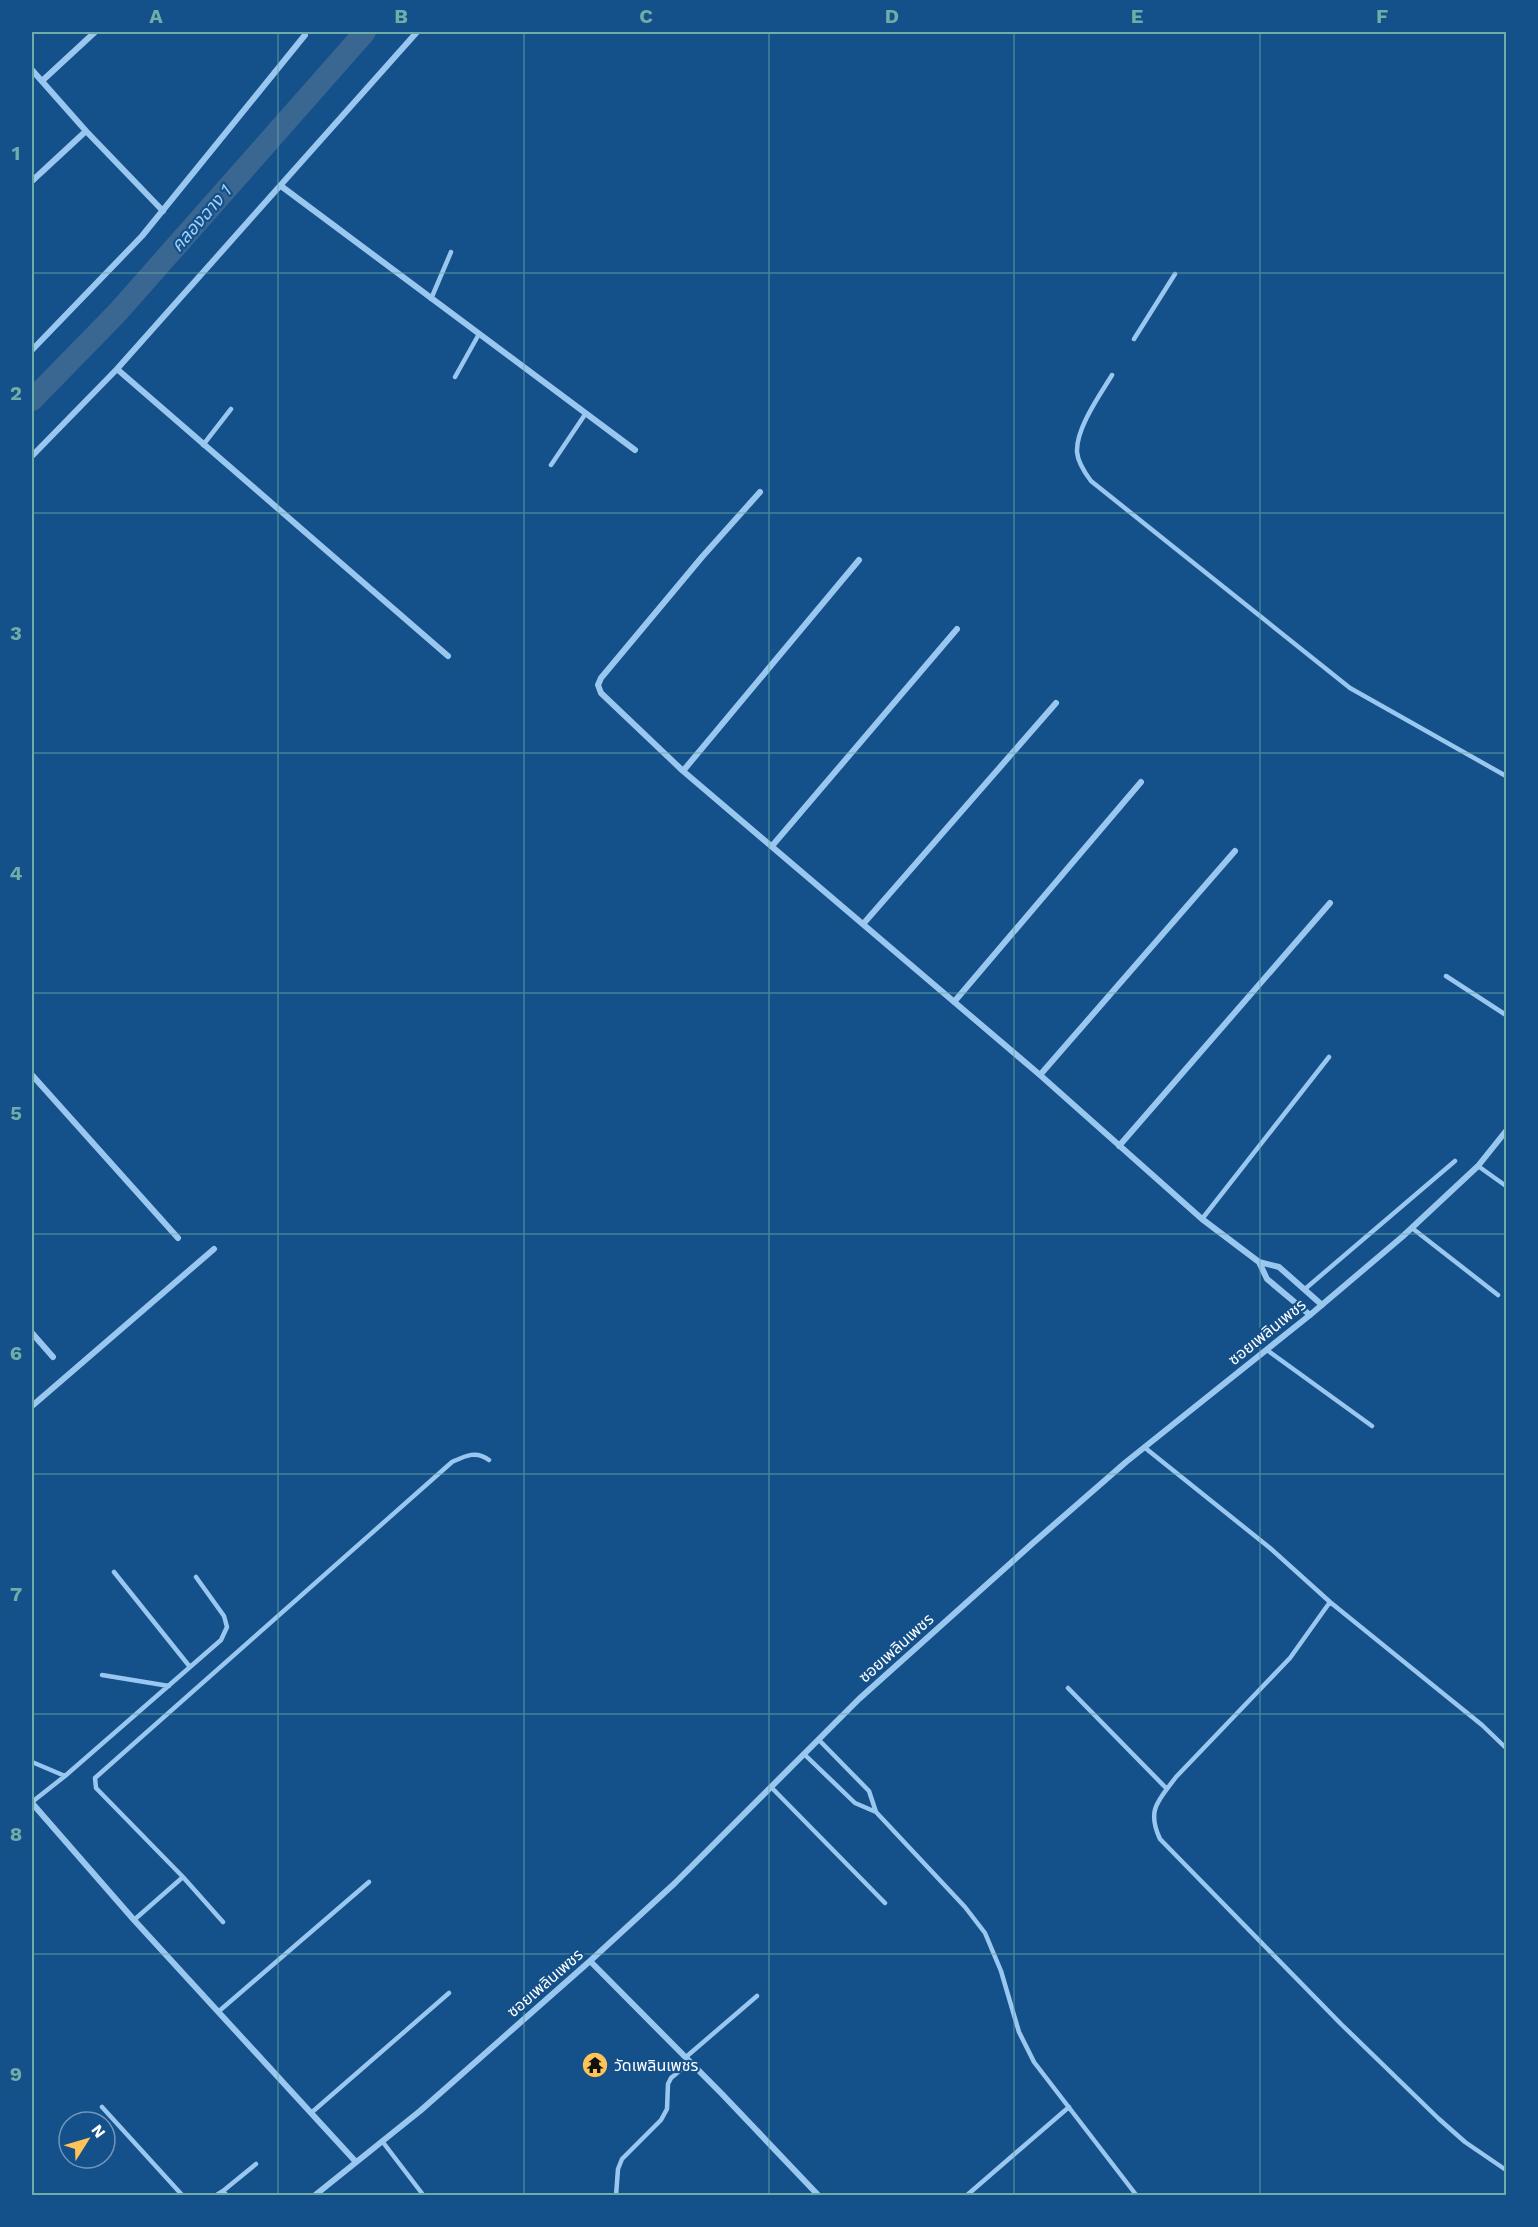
<svg xmlns="http://www.w3.org/2000/svg" width="1538" height="2227" font-family="'Work Sans','Noto Sans Thai',sans-serif">
	<style>
		.lines { fill: none; stroke-linecap: round; stroke-linejoin: round }
		.canal { stroke: #3a6791; stroke-width: 22 }
		.service { stroke: #9ac7ef; stroke-width: 4.5 }
		.minor { stroke: #9ac7ef; stroke-width: 6 }
		.grid { fill: none; stroke: #6fada8; stroke-width: 1.5; stroke-opacity: 0.55 }
		.labels { text-anchor: middle; dominant-baseline: central; stroke-width: 4.5; stroke-linejoin: round; paint-order: stroke }
		.street-label { font-size: 16px; fill: #fff; stroke: #145089 }
		.poi-label { font-size: 16px; fill: #fff; stroke: #145089; text-anchor: start }
		.water-label { font-size: 18px; font-style: italic; fill: #a6d1f7; stroke: #145089 }
		.neatline { fill: none; stroke: #6fada8; stroke-width: 2 }
		.grid-label { font-size: 20px; text-anchor: middle; font-weight: bold; fill: #6fada8 }
	</style>
	<rect width="100%" height="100%" fill="#145089"/>
	<g class="lines">
		<!-- canal -->
		<path class="canal" d="M32,400L117,313L365,32"/>
		<!-- service -->
		<path class="service" d="M431,299L451,252
			M1134,339L1175,274
			M1112,375C1100,395 1076,428 1077,452C1078,463 1085,473 1091,481L1350,688L1506,776
			M455,377L479,334
			M203,445L231,409
			M551,465L586,413
			M1446,976L1506,1015
			M1478,1166L1506,1186
			M1202,1219L1329,1057
			M1412,1228L1498,1295
			M1305,1289L1455,1161
			M1267,1350L1372,1426
			M1144,1447L1270,1548L1330,1602L1482,1725L1506,1748
			M114,1572L190,1667
			M1330,1602L1290,1658L1176,1777C1159,1800 1146,1809 1160,1839L1341,2024L1439,2119L1465,2142L1506,2170
			M102,1675L169,1686
			M1068,1688L1167,1789
			M819,1740L869,1791L876,1812L965,1907L985,1933L1001,1971L1019,2032L1034,2062L1137,2196
			M804,1754L855,1803L876,1812
			M32,1762L65,1776
			M771,1787L885,1903
			M32,1802L65,1776L221,1640L227,1627L224,1616L196,1577
			M183,1877L223,1922
			M134,1920L183,1877L96,1788L95,1778L452,1462C465,1456 476,1450 489,1460
			M218,2012L369,1882
			M686,2057L757,1996
			M102,2107L183,2196
			M311,2113L449,1993
			M382,2141L424,2196
			M223,2191L256,2164
			M215,2196L223,2191L227,2196
			M616,2196L618,2169L622,2159L661,2120L667,2109L668,2084L671,2078L690,2062
			M966,2196L1069,2107"/>
		<!-- minor -->
		<path class="minor" d="M32,70L86,131L163,211
			M42,81L95,32
			M32,181L86,131
			M281,186L635,450
			M32,350L142,236L305,35
			M117,369L448,656
			M32,456L117,369L417,32
			M760,492L702,557L601,678L598,685L601,693L683,771L1040,1075L1202,1219L1259,1262L1279,1267L1322,1305
			M683,771L859,560
			M772,846L957,629
			M864,923L1056,703
			M954,1002L1141,782
			M32,1075L178,1238
			M1040,1075L1235,851
			M1119,1146L1330,903
			M1259,1262L1267,1279L1310,1315
			M32,1333L53,1357
			M32,1406L214,1249
			M32,1803L134,1920L356,2162
			M590,1961L722,2094L819,2196
			M314,2196L420,2111L590,1961L675,1883L859,1699L1033,1543L1126,1462L1310,1315L1402,1237L1478,1166L1506,1131"/>
	</g>
	<!-- grid -->
	<path class="grid" d="M278,32V2196M524,32V2196M769,32V2196M1014,32V2196M1260,32V2196M32,273H1506M32,513H1506M32,753H1506M32,993H1506M32,1234H1506M32,1474H1506M32,1714H1506M32,1954H1506"/>
	<!-- icons -->
	<defs>
		<g id="temple-disc" transform="scale(1.35)"><circle r="9.5" fill="#ffc358" stroke="#145089"/><path d="M0-6L5-2H3V0L6.5 2.5H4V6H1.5V3h-3V6H-4V2.5H-6.5L-3 0V-2H-5Z" fill="#111"/></g>
	</defs>
	<g fill-rule="evenodd">
		<use href="#temple-disc" x="595" y="2065"/>
	</g>
	<g class="labels">
		<!-- street labels -->
		<g class="street-label">
			<text transform="translate(1267 1332) rotate(-39)">ซอยเพลินเพชร</text>
			<text transform="translate(896 1648) rotate(-42)">ซอยเพลินเพชร</text>
			<text transform="translate(545 1983) rotate(-41)">ซอยเพลินเพชร</text>
		</g>
		<!-- poi labels -->
		<g class="poi-label">
			<text x="614" y="2065">วัดเพลินเพชร</text>
		</g>
		<!-- water labels -->
		<g class="water-label">
			<text transform="translate(201 218) rotate(-49)">คลองฉาง 1</text>
		</g>
	</g>
	<!-- border -->
	<rect width="1538" height="2227" fill="none" stroke="#145089" stroke-width="66"/>
	<!-- north arrow -->
	<g transform="translate(87 2140) rotate(53)"><circle r="28" fill="#145089" stroke="#7296b8" stroke-width="1.5"/>
	<path d="M0-4.5L10 22L0 15L-10 22Z" fill="#ffc358"/>
	<text y="-9" font-size="16" font-weight="bold" text-anchor="middle" fill="#ffffff">N</text>
	</g>
	<rect x="33" y="33" width="1472" height="2161" class="neatline"/>
	<g class="grid-label">
		<text x="156" y="23">A</text>
		<text x="401" y="23">B</text>
		<text x="646" y="23">C</text>
		<text x="892" y="23">D</text>
		<text x="1137" y="23">E</text>
		<text x="1382" y="23">F</text>
		<text x="16" y="160">1</text>
		<text x="16" y="400">2</text>
		<text x="16" y="640">3</text>
		<text x="16" y="880">4</text>
		<text x="16" y="1120">5</text>
		<text x="16" y="1360">6</text>
		<text x="16" y="1601">7</text>
		<text x="16" y="1841">8</text>
		<text x="16" y="2081">9</text>
	</g>
</svg>
